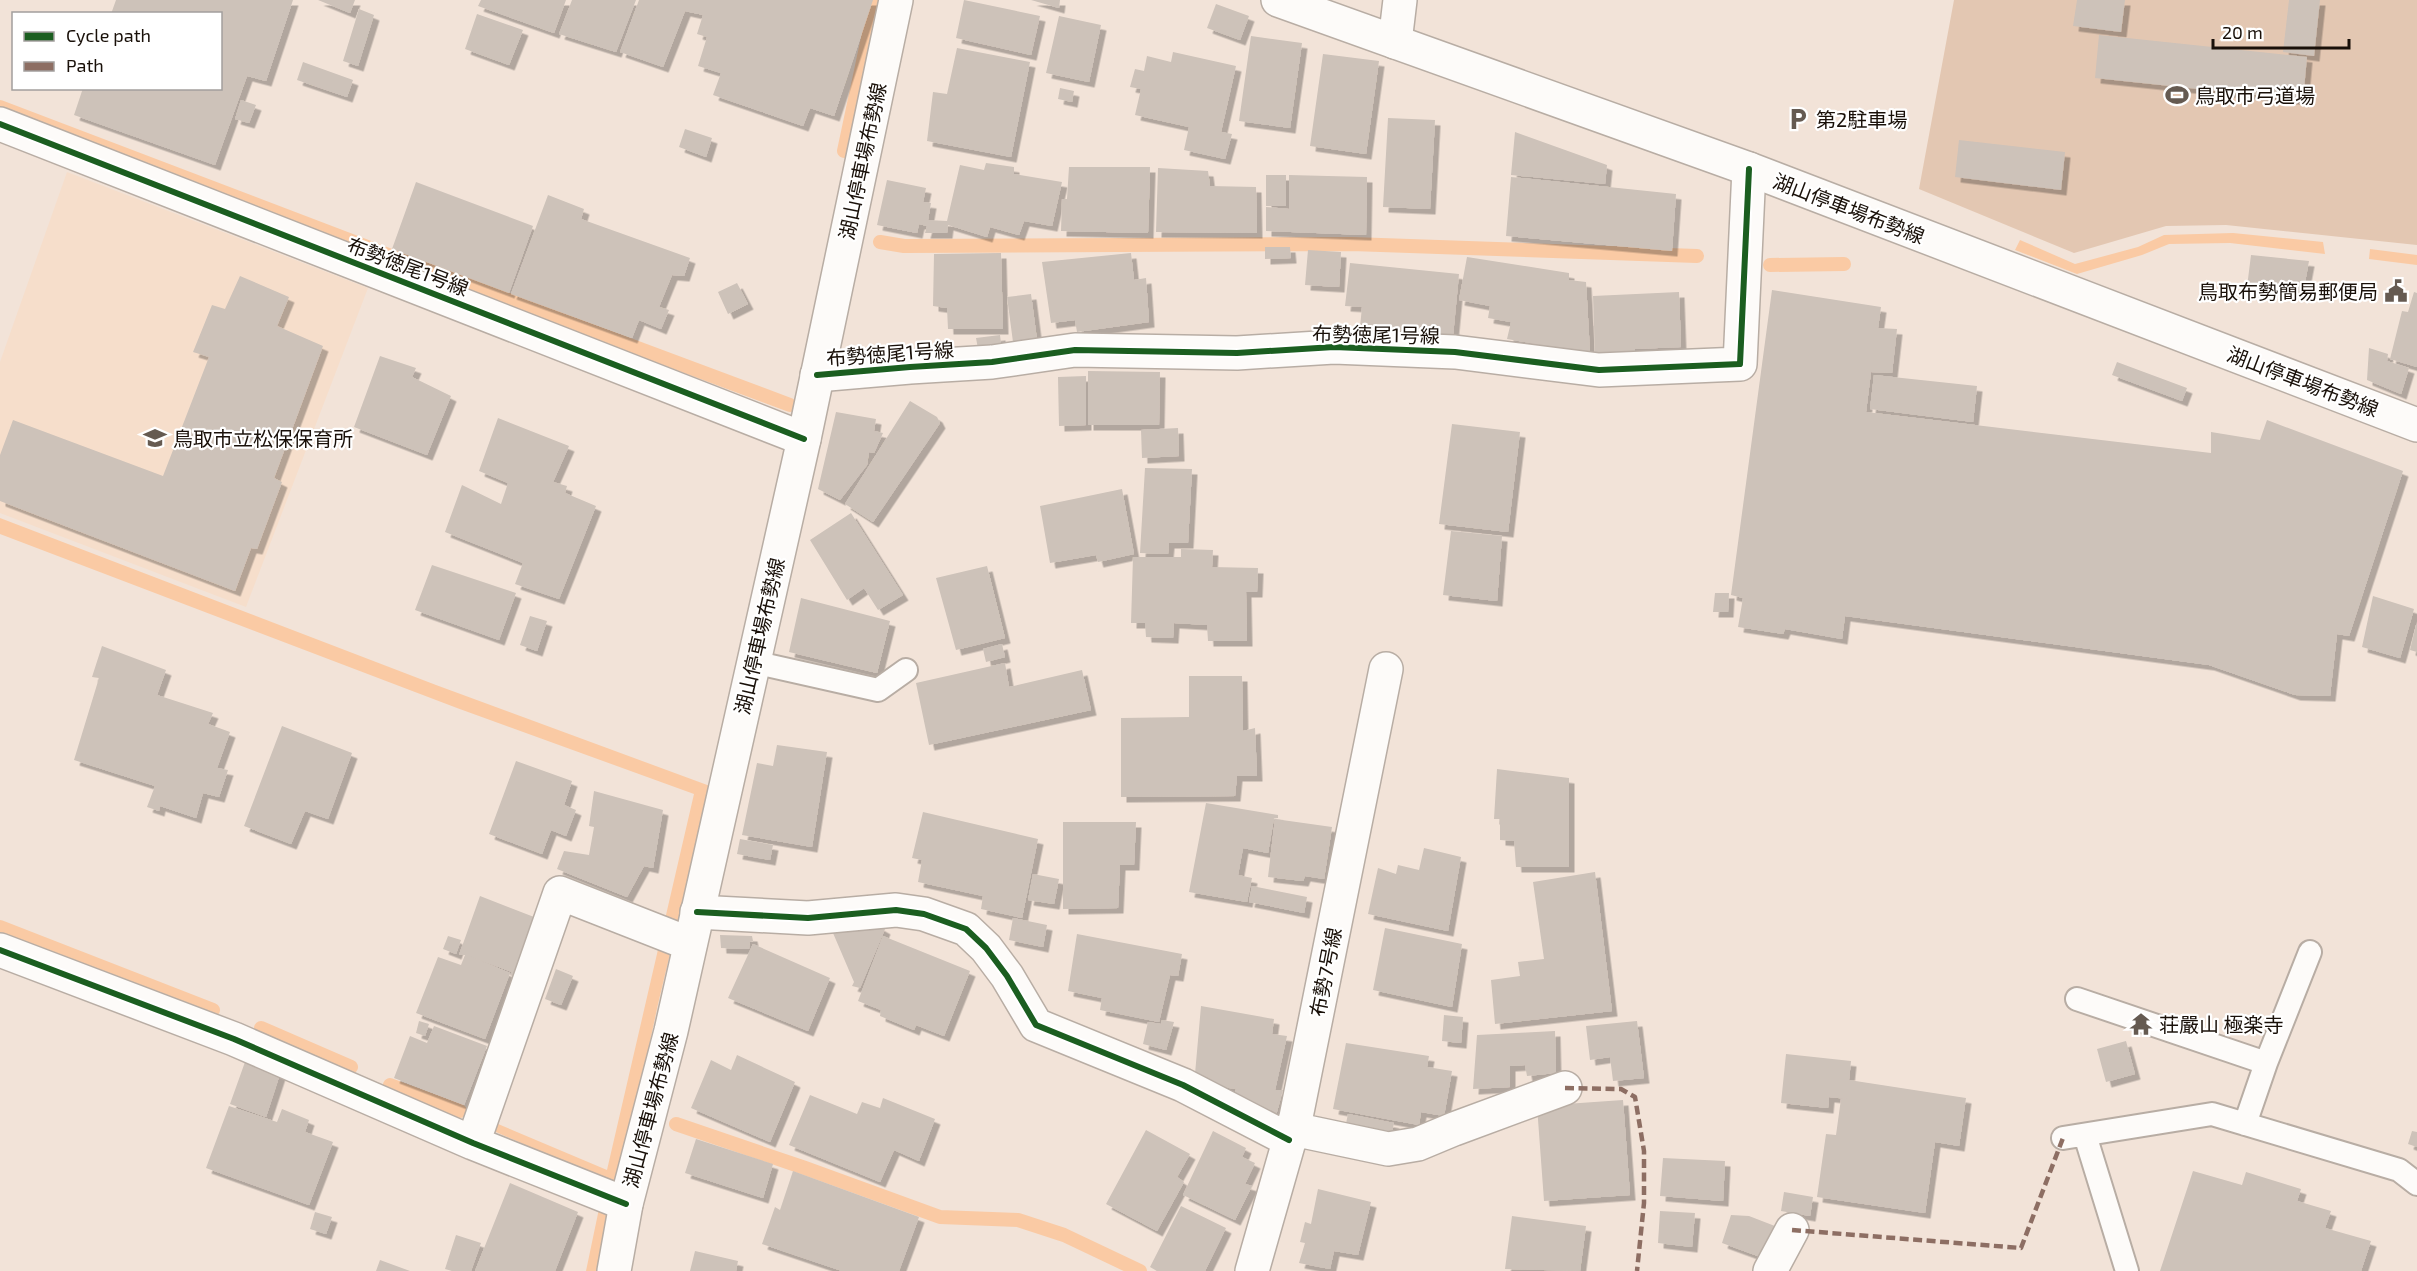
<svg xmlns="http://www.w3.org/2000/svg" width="2417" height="1271" font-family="'Exo 2','Noto Sans JP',sans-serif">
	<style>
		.built { fill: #f6decb }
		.green { fill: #e3c7b2 }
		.water { fill: #facaa4 }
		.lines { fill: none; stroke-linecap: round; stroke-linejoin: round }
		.stream { stroke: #facaa4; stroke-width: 14 }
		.building { fill: #cdc2b9; filter: url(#shadow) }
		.service-casing { stroke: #b8ada4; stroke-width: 26 }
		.minor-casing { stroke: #b8ada4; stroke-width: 36 }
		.secondary-casing { stroke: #b8ada4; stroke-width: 36 }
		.service { stroke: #fdfbf9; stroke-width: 22 }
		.minor { stroke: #fdfbf9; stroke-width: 33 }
		.secondary { stroke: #fdfbf9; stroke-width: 33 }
		.quiet { stroke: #8d6e63; stroke-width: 4.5; stroke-dasharray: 9 4.5; stroke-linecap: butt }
		.cycleway-casing { stroke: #fff; stroke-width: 10 }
		.cycleway { stroke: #1b5e20; stroke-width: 6 }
		.labels { text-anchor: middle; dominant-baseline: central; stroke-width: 4.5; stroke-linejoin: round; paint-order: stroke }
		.poi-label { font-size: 20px; fill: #191009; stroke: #fff; text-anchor: start }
		.street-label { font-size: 20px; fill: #191009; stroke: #fff }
	</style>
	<defs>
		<filter id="shadow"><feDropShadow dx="5.5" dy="5.5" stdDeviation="0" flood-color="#0004"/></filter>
	</defs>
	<rect width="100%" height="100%" fill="#f2e3d8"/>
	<!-- built -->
	<path class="built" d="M67,172L368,288L246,607L0,513V362Z"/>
	<!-- green -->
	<path class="green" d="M1954,0H2417V245L2226,225L2166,226L2074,253L1919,189Z"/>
	<!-- water -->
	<path class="water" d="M2233,233L2323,242L2325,254L2230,243L2169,244L2142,255L2077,274L2015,250L2020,240L2075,264L2138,247L2164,235Z
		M2370,249L2417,255V265L2369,259Z
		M0,518L436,685L710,786L658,1004L601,1271H586L605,1180L487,1128L491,1121L607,1170L694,794L457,708L0,534Z"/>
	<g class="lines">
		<!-- stream -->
		<path class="stream" d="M0,107L412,264L790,405
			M844,151L876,0
			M880,242L904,246L1352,244L1697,256
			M1770,265L1844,264
			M0,927L213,1010
			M261,1028L351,1067
			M390,1085L460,1111
			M676,1124L805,1168L940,1217L1018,1220L1064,1235L1140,1271"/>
	</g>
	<!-- building -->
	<path class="building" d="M116,0H293L266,81L247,76L215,165L74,115L83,88H220V14H111Z
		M318,0H355L350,13Z
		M481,0H566L554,33L478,6Z
		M572,0H636L616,52L559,34Z
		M639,0H873L834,116L810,108L803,126L713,95L721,73L698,66L707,37L697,34L703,15L685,11L663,67L620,52Z
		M964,0L1040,16L1031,55L956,38Z
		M1031,0H1060L1059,8Z
		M2077,0H2125L2121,32L2073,26Z
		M2289,0H2320L2314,56L2283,52Z
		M1216,4L1249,16L1240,40L1207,28Z
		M359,9L374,15L358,66L343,61Z
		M477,14L523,30L509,65L465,49Z
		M1059,16L1101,25L1089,82L1046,73Z
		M2099,35L2307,57L2303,100L2095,78Z
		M1251,36L1302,43L1290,128L1239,121Z
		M957,48L1030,62L1011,157L927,141L933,92L947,94Z
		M1173,52L1236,66L1221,132L1232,134L1225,159L1184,150L1189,127L1135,115L1141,89L1130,87L1135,69L1144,71L1147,56L1171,62Z
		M1323,54L1379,61L1366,154L1310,146Z
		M303,62L353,80L347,97L297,80Z
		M1060,88L1074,91L1072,102L1058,99Z
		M241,100L256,105L249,123L235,119Z
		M1388,118L1435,120L1430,209L1383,207Z
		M685,129L712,138L706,157L679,147Z
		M1515,132L1607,165L1605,184L1511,175Z
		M1959,140L2065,152L2061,190L1955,177Z
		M986,163L1014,167V174L1062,182L1052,226L1024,221L1019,235L990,227L987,237L948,225L947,233H925L927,226L919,224L917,233L877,225L887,180L926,188L923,202L931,203L928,220L947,221L960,165L984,170Z
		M1069,167H1150L1148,233L1061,231L1062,199H1067Z
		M1158,168L1208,171L1210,186L1256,187L1257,233L1156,232Z
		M1266,175H1286V206H1266Z
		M1289,175L1367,177L1366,235L1266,231V207L1289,209Z
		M1511,177L1676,194L1672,251L1506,236Z
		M416,182L533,226L509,293L392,249Z
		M548,195L584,209L581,219L690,258L684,276L672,275L659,307L669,310L661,329L639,320L632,338L511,294Z
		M1265,247H1290L1291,258L1265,259Z
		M1308,250L1341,252L1339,287L1305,285Z
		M1001,253L1003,329H948L947,308L933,306L934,254Z
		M1131,253L1134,280L1146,278L1149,322L1077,332L1075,320L1051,323L1042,262Z
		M2251,255L2309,261L2303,293L2247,287Z
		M1467,257L1569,273V280L1586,282L1590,353L1507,339L1511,322L1488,318L1490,306L1459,300Z
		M1350,263L1459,274L1453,336L1360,327L1362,307L1345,306Z
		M240,276L289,297L277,326L323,346L274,478L282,482L257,549L251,548L235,591L0,501V455L13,420L163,476L209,357L193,352L212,305L225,309Z
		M737,283L748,304L728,314L718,292Z
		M1772,290L1881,307L1878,328L1897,329L1892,373L1871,372L1866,412L2211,453V432L2260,440L2267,420L2403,471L2349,636L2337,634L2330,696L2295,695L2209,665L1845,616L1842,639L1785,629L1783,634L1738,627L1743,598L1731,595Z
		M1679,292L1681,347L1635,349V355L1595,356L1593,296Z
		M2414,292L2417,293V367L2390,359L2402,311L2408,312Z
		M1031,294L1037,340L1013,342L1007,297Z
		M1000,335L1002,351L979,354L976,338Z
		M2369,348L2388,354L2387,361L2409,368L2401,394L2367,380Z
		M380,356L416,368L412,377L451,396L427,455L354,427Z
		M2117,362L2187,388L2182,401L2112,375Z
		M1088,371L1160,372L1159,425H1088Z
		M1874,375L1977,386L1973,422L1870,409Z
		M1086,376V425L1059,426L1058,377Z
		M910,401L937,417L940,423L873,522L845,504Z
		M836,412L876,419L874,431L883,433L874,453L869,452L867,465L840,500L818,489Z
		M498,418L569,446L553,482L567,486L565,493L596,506L559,599L515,584L523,563L445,532L462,485L501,504L508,483L479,471Z
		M1452,424L1520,432L1508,532L1439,524Z
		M1178,428L1179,456L1142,458L1141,430Z
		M1145,468L1192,469L1188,543H1169L1168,554L1140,553Z
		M1122,489L1134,554L1098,562L1096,555L1050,563L1040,506Z
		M851,513L903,595L878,610L864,588L847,600L810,540Z
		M1451,531L1502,536L1497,601L1443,595Z
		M1181,549L1213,550L1212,567L1258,568L1257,592H1246L1247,641H1208L1207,625L1174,623L1173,638L1146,637L1145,623H1131L1133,557H1181Z
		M432,565L516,593L499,640L415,610Z
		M987,566L1005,638L956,650L936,578Z
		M1715,593H1729L1728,612H1713Z
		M2373,596L2414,609L2400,658L2362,647Z
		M801,598L890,621L877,673L789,652Z
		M530,616L547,621L537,651L520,645Z
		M2416,625H2417V652L2410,650Z
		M1002,644L1005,657L986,662L983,649Z
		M102,646L166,670L157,695L213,713L208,724L230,732L217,768L228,770L219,797L203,793L196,818L160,806L159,811L147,807L155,786L74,760L99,678L92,677Z
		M1005,663L1009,687L1082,670L1091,710L929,745L916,683Z
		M1189,676H1242L1243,731L1255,728L1257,776H1237L1235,796L1121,797V718L1189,717Z
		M282,726L352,753L328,819L305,811L291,844L244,826Z
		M777,745L827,752L812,847L742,835L757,763L773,766Z
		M516,761L572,781L564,805L576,810L566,836L551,830L542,854L489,834Z
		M1497,769L1569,778V867H1516L1514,841L1500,840V819H1494Z
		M594,791L663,810L653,868L644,866L627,897L557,869L564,851L589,855L594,827L589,826Z
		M1206,803L1278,815V818H1274L1268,853L1243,848L1238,875L1252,878L1247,902L1189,892Z
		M923,812L1038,839L1022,918L981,909L983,896L918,882L922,860L912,858Z
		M1275,819L1332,827L1324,879L1305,876L1303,881L1268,877Z
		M1063,822H1136L1134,865H1120L1118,908L1063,909Z
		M740,839L773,845L770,860L737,854Z
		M1424,848L1461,857L1448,931L1368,914L1378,868L1396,874L1398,865L1419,870Z
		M1595,872L1612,1011L1495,1024L1491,980L1520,976L1518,962L1544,959L1533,882Z
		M1033,874L1059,879L1054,904L1028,900Z
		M1252,886L1307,897L1304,913L1249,902Z
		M480,896L534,917L513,976L510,975L512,972L469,956L510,973L485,1039L416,1013L438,957L461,965L465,955H459Z
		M1013,918L1047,925L1043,947L1009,940Z
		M873,922L885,929L860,988L852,986L854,982L830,926Z
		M1385,928L1462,944L1452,1007L1373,990Z
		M1077,934L1182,954L1178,976L1170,975L1159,1022L1100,1010L1102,998L1068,991Z
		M720,935L752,936L753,941L750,942L749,949L721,948Z
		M448,936L461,940L456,954L443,949Z
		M883,936L970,971L944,1036L916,1025L914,1030L880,1016L881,1010L858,1001Z
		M753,944L830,978L808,1031L728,998Z
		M556,969L573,976L561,1005L545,999Z
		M1201,1006L1274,1019L1272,1034L1287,1036L1275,1090H1283L1275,1119L1234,1096L1236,1089L1215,1086L1207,1081L1208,1077L1195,1074Z
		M1444,1015L1463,1017L1461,1043L1442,1041Z
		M1162,1020L1174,1022L1166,1050L1143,1044L1148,1022L1161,1024Z
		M419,1021L429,1024L425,1036L416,1033Z
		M1637,1021L1644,1078L1613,1081L1610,1057L1590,1060L1586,1026Z
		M434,1026L487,1046L464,1105L394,1078L410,1036L427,1043Z
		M1555,1031L1556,1073L1527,1076L1525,1065L1510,1066V1087L1473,1089L1477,1035Z
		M2126,1041L2135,1074L2106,1082L2097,1049Z
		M1346,1043L1429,1056L1427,1067L1452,1071L1444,1116L1421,1112L1419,1125L1333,1109Z
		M1786,1054L1851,1061L1849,1080L1966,1098L1959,1146L1935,1142L1925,1213L1817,1197L1826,1134L1836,1135L1841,1099H1848L1829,1097L1828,1108L1781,1103Z
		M737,1055L795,1082L770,1142L691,1108L711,1060L731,1070Z
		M245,1062L280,1074L266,1117L230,1104Z
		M810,1095L857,1114L862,1102L880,1108L883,1098L935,1119L919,1161L894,1150L880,1182L789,1145Z
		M1623,1100L1630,1195L1544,1201L1537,1106Z
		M229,1106L277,1122L282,1109L309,1120L305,1132L333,1142L309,1205L206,1168Z
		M1348,1114L1394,1123L1391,1137L1345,1128Z
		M1146,1130L1190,1154L1177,1177L1184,1182L1157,1231L1106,1204Z
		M1213,1131L1246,1148L1242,1157L1255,1163L1245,1184L1252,1186L1235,1220L1183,1195Z
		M2412,1131L2417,1132V1147L2408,1144Z
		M696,1139L773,1164L763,1198L685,1173Z
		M1663,1158L1725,1161L1723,1201L1660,1196Z
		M793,1171L919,1217L899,1271H842L762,1244L775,1207L780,1210Z
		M2193,1171L2242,1185L2246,1172L2301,1189L2297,1201L2331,1211L2325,1228L2371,1241L2361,1271H2160Z
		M510,1183L578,1212L555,1271H475Z
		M1318,1189L1371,1202L1358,1255L1334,1251L1330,1269L1299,1263L1305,1243L1300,1242L1305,1222L1311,1224Z
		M1784,1192L1813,1197L1810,1216L1781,1211Z
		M1181,1206L1226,1228L1205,1271H1157L1150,1267Z
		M1660,1211L1695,1213L1692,1247L1658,1243Z
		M315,1212L332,1217L326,1234L310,1229Z
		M1731,1215L1749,1216L1780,1228L1766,1259L1722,1243Z
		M1512,1216L1586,1226L1580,1271L1505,1269Z
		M456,1235L481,1243L471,1271H452L445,1269Z
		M695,1251L738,1261L736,1271H690Z
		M380,1260L410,1271H376Z"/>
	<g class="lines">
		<!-- service casing -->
		<g class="service-casing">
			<path id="service" d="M753,662L878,690L906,670
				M2077,999L2266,1063
				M2245,1124L2266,1063L2310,952
				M2085,1135L2127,1271
				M2063,1138L2212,1114L2399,1170L2417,1184"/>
		</g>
		<!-- minor casing -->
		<g class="minor-casing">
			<path id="minor" d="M1395,42L1400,0
				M0,124L804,439
				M817,375L910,367L992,362L1075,350L1237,353L1334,347L1455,352L1599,370L1740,364L1749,169
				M697,912L808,918L896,910L924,914L966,929L986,948L1007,976L1036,1025L1183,1085L1289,1140
				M0,950L234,1039L473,1143L626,1204
				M1293,1129L1388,1149L1418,1144L1454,1129L1565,1088
				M473,1143L560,893L690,944
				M1252,1271L1296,1117L1386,669
				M1770,1271L1792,1230"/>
		</g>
		<!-- secondary casing -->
		<g class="secondary-casing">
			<path id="secondary" d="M1278,0L1749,169L2417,425
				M614,1271L626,1204L671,1031L804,439L896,0"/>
		</g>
		<!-- service -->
		<use href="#service" class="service"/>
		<!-- minor -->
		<use href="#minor" class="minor"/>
		<!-- secondary -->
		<use href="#secondary" class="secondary"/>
		<!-- quiet -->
		<path class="quiet" d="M1565,1088L1621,1089L1635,1097L1644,1151V1203L1637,1271
			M1792,1230L2021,1248L2063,1138"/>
		<!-- cycleway casing -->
		<g class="cycleway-casing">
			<path id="cycleway" d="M0,124L804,439
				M817,375L910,367L992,362L1075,350L1237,353L1334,347L1455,352L1599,370L1740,364L1749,169
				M697,912L808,918L896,910L924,914L966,929L986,948L1007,976L1036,1025L1183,1085L1289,1140
				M0,950L234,1039L473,1143L626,1204"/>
		</g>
		<!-- cycleway -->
		<use href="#cycleway" class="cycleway"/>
	</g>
	<!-- icons -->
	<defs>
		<g id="stadium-bare" transform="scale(1.8)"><path d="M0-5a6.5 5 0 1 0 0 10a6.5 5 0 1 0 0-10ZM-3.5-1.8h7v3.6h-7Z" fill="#655a51" stroke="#fff" stroke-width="2.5" paint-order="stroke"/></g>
		<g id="parking-bare" transform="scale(1.8)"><path d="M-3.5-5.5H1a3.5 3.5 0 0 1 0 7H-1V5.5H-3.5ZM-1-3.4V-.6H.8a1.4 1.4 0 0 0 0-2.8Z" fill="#655a51" stroke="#fff" stroke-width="2.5" paint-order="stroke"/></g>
		<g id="civic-bare" transform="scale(1.8)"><path d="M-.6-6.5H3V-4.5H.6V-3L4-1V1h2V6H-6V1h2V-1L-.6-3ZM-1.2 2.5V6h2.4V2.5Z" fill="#655a51" stroke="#fff" stroke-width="2.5" paint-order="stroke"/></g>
		<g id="school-bare" transform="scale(1.8)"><path d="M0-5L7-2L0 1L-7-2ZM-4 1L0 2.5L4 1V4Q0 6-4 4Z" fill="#655a51" stroke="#fff" stroke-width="2.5" paint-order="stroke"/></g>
		<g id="temple-bare" transform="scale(1.8)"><path d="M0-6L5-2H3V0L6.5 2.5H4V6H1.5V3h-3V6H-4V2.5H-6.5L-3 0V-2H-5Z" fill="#655a51" stroke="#fff" stroke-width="2.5" paint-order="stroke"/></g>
	</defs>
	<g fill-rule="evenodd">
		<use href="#stadium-bare" x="2177" y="95"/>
		<use href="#parking-bare" x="1798" y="119"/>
		<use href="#civic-bare" x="2396" y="291"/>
		<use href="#school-bare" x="155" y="438"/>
		<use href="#temple-bare" x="2141" y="1024"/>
	</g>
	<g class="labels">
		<!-- poi labels -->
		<g class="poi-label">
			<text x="2195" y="95">鳥取市弓道場</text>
			<text x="1816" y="119">第2駐車場</text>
			<text x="2378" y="291" text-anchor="end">鳥取布勢簡易郵便局</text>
			<text x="173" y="438">鳥取市立松保保育所</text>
			<text x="2159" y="1024">荘嚴山 極楽寺</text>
		</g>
		<!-- street labels -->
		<g class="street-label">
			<text transform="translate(862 161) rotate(-78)">湖山停車場布勢線</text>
			<text transform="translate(1849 208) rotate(21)">湖山停車場布勢線</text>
			<text transform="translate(408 266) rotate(21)">布勢徳尾1号線</text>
			<text transform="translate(1376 334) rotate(1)">布勢徳尾1号線</text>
			<text transform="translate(890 353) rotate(-4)">布勢徳尾1号線</text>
			<text transform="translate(2303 381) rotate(21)">湖山停車場布勢線</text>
			<text transform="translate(759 636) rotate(-77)">湖山停車場布勢線</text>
			<text transform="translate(1325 972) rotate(-79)">布勢7号線</text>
			<text transform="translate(650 1110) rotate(-75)">湖山停車場布勢線</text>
		</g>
	</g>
	<!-- legend -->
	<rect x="12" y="12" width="210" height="78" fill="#ffffff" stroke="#a39f9d" stroke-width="1.5"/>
	<rect x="24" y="32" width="30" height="9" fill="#1b5e20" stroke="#a39f9d" stroke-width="1.5"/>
	<text x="66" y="42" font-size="18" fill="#191009">Cycle path</text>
	<rect x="24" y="62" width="30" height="9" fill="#8d6e63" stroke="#a39f9d" stroke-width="1.5"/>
	<text x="66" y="72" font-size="18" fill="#191009">Path</text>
	<!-- scale -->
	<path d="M2213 39v9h136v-9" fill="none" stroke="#191009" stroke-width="3"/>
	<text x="2222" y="39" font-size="18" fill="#191009" stroke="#ffffff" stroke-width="4.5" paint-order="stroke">20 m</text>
</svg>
